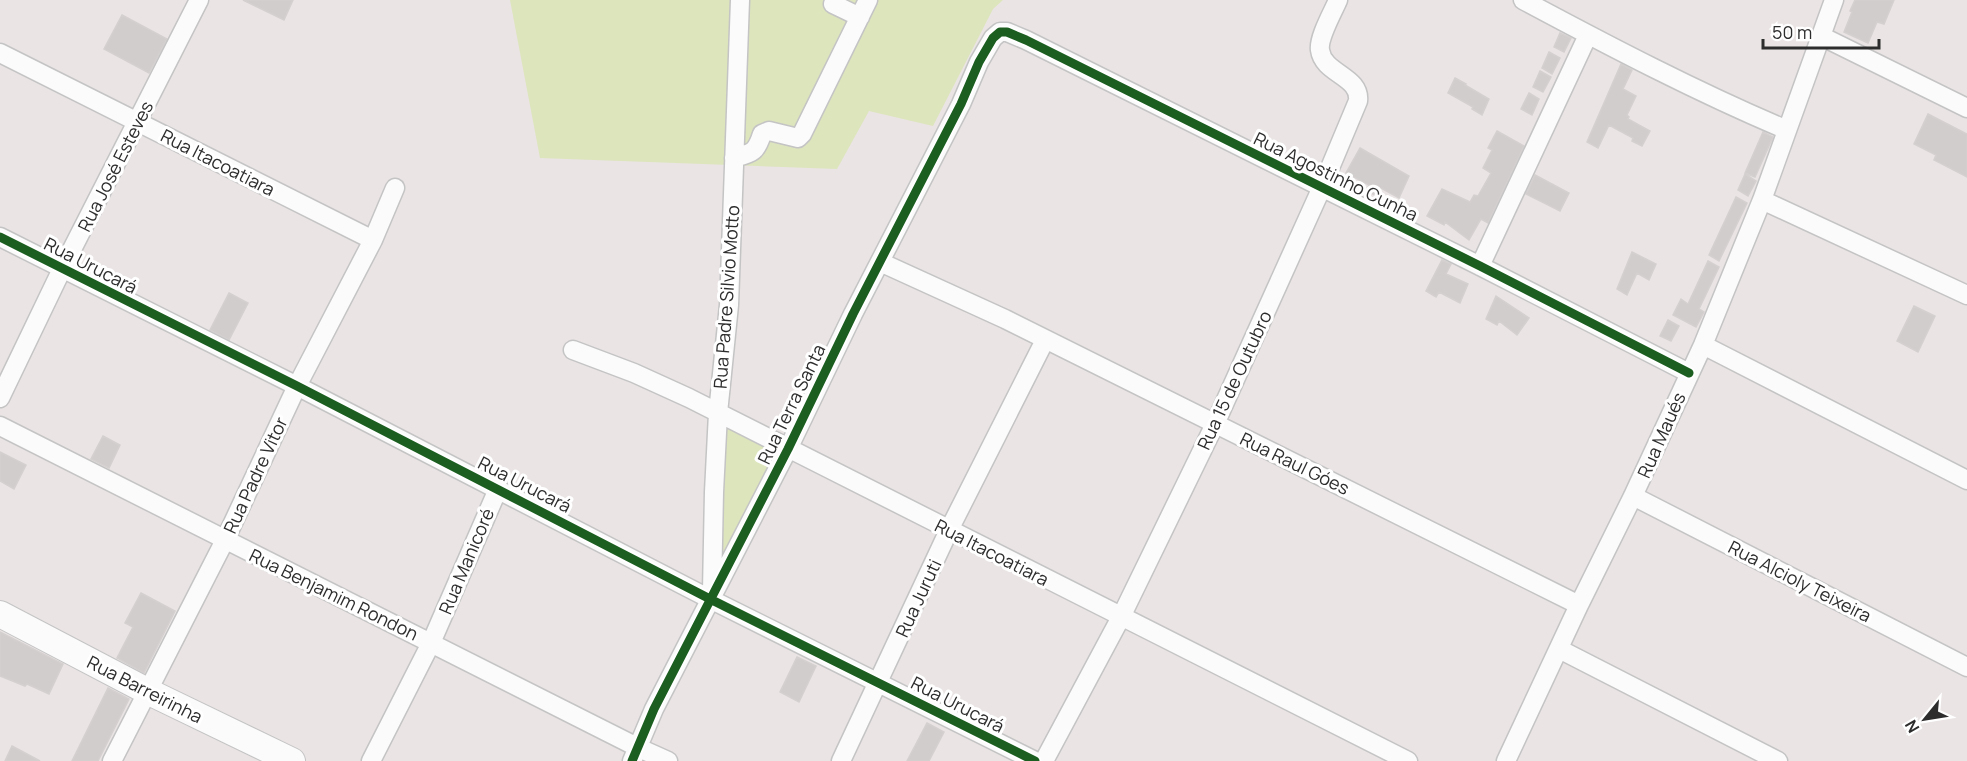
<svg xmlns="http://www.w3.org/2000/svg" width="1967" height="761" font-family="Manrope,sans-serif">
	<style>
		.green { fill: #dde5bc }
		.building { fill: #d2cdcd; stroke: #d5d0d0; stroke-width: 1.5 }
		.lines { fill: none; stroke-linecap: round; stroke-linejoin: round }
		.street-casing { stroke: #c4c4c5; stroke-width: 21 }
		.secondary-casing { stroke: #c4c4c5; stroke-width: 28 }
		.street { stroke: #fcfbfb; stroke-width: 18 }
		.secondary { stroke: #fcfbfb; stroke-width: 26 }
		.cycleway-casing { stroke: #fff; stroke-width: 13 }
		.cycleway { stroke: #1b5e20; stroke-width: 9 }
		.labels { text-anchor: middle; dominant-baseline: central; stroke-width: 6; stroke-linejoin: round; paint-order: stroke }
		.street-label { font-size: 18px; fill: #2d2d2d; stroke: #fff }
	</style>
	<rect width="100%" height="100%" fill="#eae4e4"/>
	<!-- green -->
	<path class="green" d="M510,0H1003L993,9L933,126L869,111L837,169L540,158Z
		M720,416L788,450L710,598Z"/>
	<!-- building -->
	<path class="building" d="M243,0H293L284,20Z
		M1855,0H1894L1884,24L1877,22L1868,43L1844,32L1852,12L1850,11Z
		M122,15L167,39L149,73L104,49Z
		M1560,33L1571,38L1564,52L1554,47Z
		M1549,52L1560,58L1552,74L1542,68Z
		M1621,64L1632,70L1623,89L1636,96L1627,115L1629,117L1628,119L1650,131L1642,146L1632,141L1633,138L1609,125L1598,148L1587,142Z
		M1540,71L1551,77L1543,92L1533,87Z
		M1455,78L1466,84L1465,85L1489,99L1482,115L1472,109L1473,107L1448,93Z
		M1529,93L1539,99L1532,115L1521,109Z
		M1928,114L1967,134V177L1934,160L1936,155L1914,144Z
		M1497,131L1524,146L1488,223L1481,219L1469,240L1445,222L1444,225L1427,216L1442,189L1470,202L1474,195L1478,196L1491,173L1483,168L1492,150L1488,148Z
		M1763,132L1773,137L1755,177L1745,173Z
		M1360,148L1409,176L1399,198L1381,188L1377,196L1366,191L1369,185L1346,173Z
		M1745,174L1756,181L1748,196L1738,190Z
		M1535,175L1569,193L1560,211L1526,194Z
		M1736,197L1747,203L1719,261L1709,255Z
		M1632,252L1656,264L1649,280L1637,273L1627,295L1617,289Z
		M1442,260L1451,264L1446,274L1468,284L1460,303L1439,292L1436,297L1426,291Z
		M1708,261L1719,267L1699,309L1704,312L1696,327L1673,315L1681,299L1688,304Z
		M229,293L248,303L229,340L210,330Z
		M1496,296L1529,318L1517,335L1499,321L1497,325L1486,319Z
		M1914,306L1935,316L1918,352L1897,341Z
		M1668,320L1679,326L1671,341L1660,336Z
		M103,436L120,445L109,468L91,459Z
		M0,452L26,465L14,489L0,481Z
		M141,593L175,611L144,673L117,658L133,627L125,623Z
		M0,632L63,664L49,694L27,684L25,686L0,676Z
		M797,657L816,666L799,702L780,692Z
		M108,688L129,699L98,761H72Z
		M927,723L944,732L929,761H907Z
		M12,746L40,761H5Z"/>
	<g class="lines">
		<!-- street casing -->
		<g class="street-casing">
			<path id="street" d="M1523,0C1609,46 1697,92 1787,130
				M833,4L860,17
				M1821,36L1967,108
				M0,53L373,240
				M734,158C752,153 756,153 762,134L769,131L798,138L802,134L868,0
				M1762,200L1967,295
				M0,237L297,386L710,599L1035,761
				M880,262L1005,319L1579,605
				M1480,266L1588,35
				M1703,345L1967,480
				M573,350L634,373L689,398L1408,761
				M0,398L62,269L199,0
				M0,426L639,748L668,761
				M1633,496L1967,667
				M712,591L714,492L718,413L729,305L740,0
				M1559,649L1778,761
				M112,761L225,540L297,386L373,240L395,188
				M371,761L431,643L498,489
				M632,761L654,709L788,449L853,314L961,104L979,62L993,38L1000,32H1007L1026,40L1480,266L1689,373
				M841,761L949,530L1045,340
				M1044,761L1121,617L1215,424L1322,187L1358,101C1361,76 1323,74 1320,50C1318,38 1333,12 1338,0
				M1506,761L1579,605L1633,496L1703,345L1762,200L1834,0"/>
		</g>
		<!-- secondary casing -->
		<g class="secondary-casing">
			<path id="secondary" d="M0,614L147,691L292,761"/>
		</g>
		<!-- street -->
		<use href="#street" class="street"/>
		<!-- secondary -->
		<use href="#secondary" class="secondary"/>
		<!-- cycleway casing -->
		<g class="cycleway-casing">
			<path id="cycleway" d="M0,237L297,386L710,599L1035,761
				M632,761L654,709L788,449L853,314L961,104L979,62L993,38L1000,32H1007L1026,40L1480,266L1689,373"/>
		</g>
		<!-- cycleway -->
		<use href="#cycleway" class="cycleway"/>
	</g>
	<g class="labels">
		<!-- street labels -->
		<g class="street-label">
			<text transform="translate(218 162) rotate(27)">Rua Itacoatiara</text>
			<text transform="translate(115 166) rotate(-63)">Rua José Esteves</text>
			<text transform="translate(1336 176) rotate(26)">Rua Agostinho Cunha</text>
			<text transform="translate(91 265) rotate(27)">Rua Urucará</text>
			<text transform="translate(726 297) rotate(-86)">Rua Padre Silvio Motto</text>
			<text transform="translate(1234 380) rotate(-65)">Rua 15 de Outubro</text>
			<text transform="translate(791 404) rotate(-64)">Rua Terra Santa</text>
			<text transform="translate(1661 435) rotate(-66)">Rua Maués</text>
			<text transform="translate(1295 463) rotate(26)">Rua Raul Góes</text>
			<text transform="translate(255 475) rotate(-65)">Rua Padre Vitor</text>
			<text transform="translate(525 484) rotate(27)">Rua Urucará</text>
			<text transform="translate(992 552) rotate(27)">Rua Itacoatiara</text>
			<text transform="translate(466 561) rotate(-67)">Rua Manicoré</text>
			<text transform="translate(1800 581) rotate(27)">Rua Alcioly Teixeira</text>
			<text transform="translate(334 594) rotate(26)">Rua Benjamim Rondon</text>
			<text transform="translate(918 598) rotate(-65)">Rua Juruti</text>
			<text transform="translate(145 689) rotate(27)">Rua Barreirinha</text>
			<text transform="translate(958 704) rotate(27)">Rua Urucará</text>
		</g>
	</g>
	<!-- north arrow -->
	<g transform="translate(1925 719) rotate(240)" stroke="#ffffff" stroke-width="4.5" paint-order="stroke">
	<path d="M0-4.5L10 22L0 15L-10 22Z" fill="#2d2d2d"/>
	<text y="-9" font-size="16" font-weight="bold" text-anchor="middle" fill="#2d2d2d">N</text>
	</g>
	<!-- scale -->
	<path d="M1763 39v9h116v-9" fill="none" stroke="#2d2d2d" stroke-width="3"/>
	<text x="1772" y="39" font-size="18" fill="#2d2d2d" stroke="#ffffff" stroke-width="4.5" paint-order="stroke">50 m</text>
</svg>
